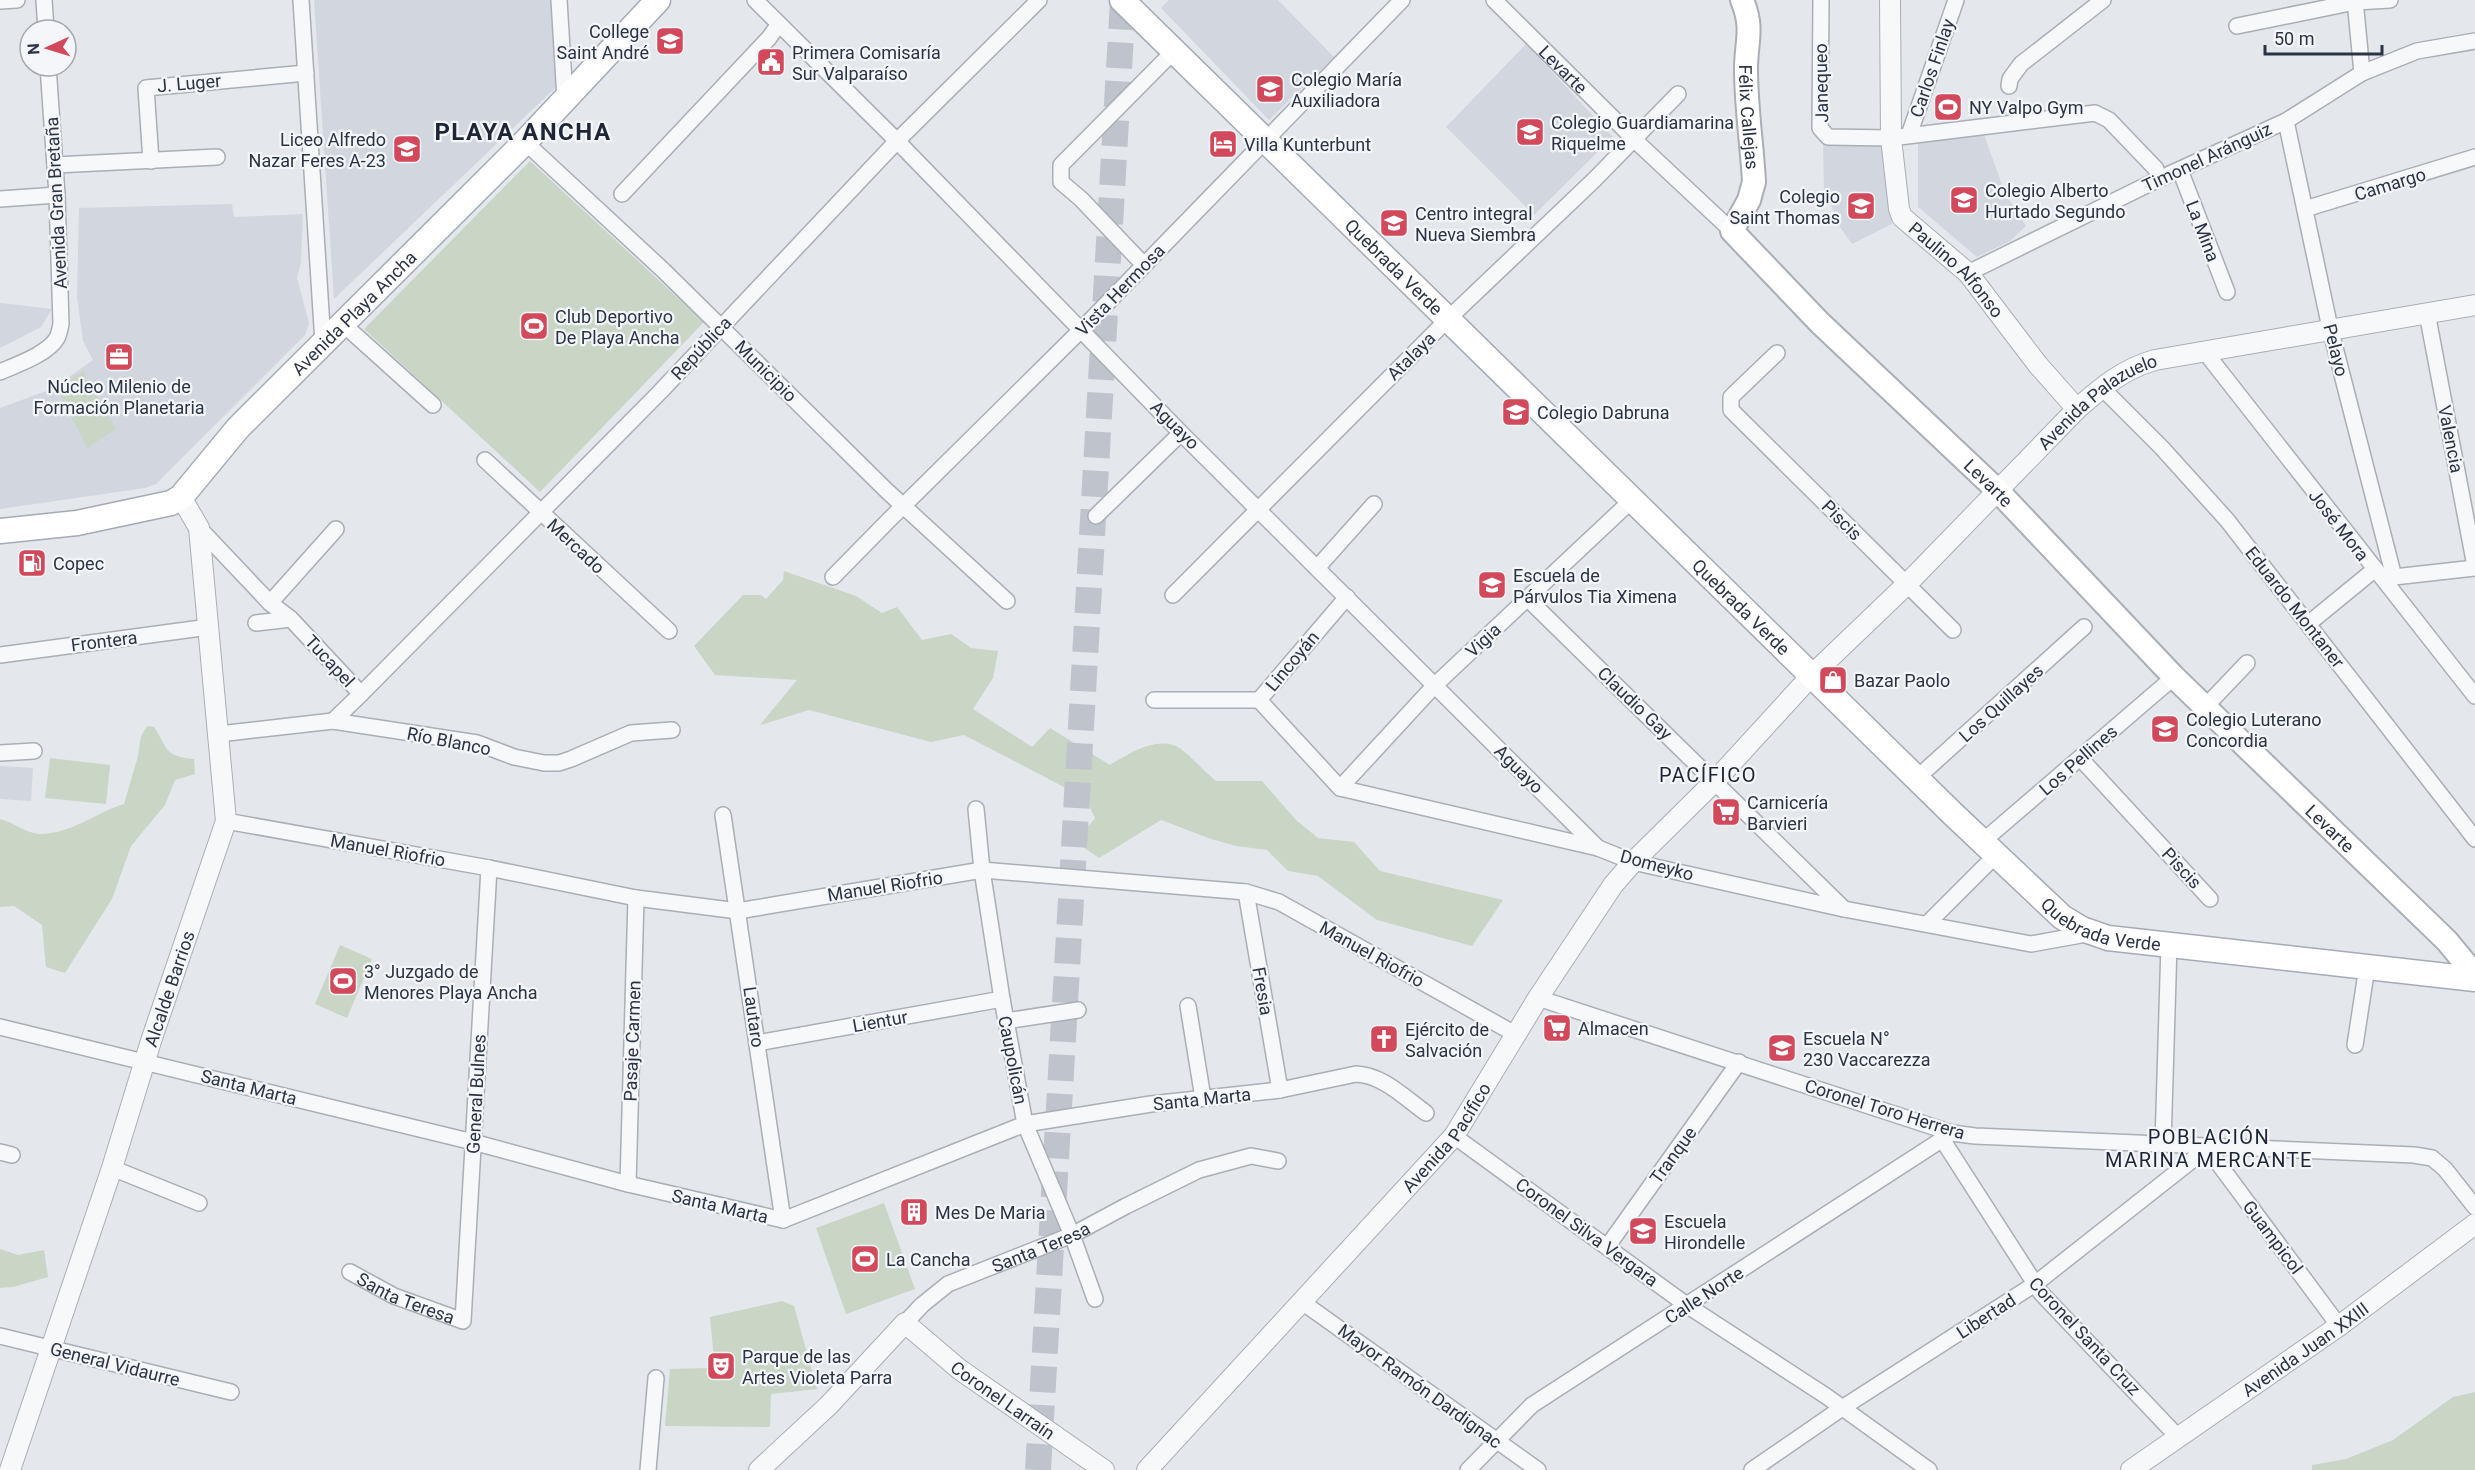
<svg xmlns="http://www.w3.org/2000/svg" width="2475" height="1470" font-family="Roboto,sans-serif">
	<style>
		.built { fill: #d2d6de }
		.green { fill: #c9d6c5 }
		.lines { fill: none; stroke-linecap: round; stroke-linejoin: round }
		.trunk-tunnel { stroke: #bfc3cb; stroke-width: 26; stroke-dasharray: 26 13; stroke-linecap: butt }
		.minor-casing { stroke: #a9aeb7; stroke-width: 18 }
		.tertiary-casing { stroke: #a9aeb7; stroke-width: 22 }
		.secondary-casing { stroke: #a9aeb7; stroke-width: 26 }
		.primary-casing { stroke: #a3abb8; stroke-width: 27 }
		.minor { stroke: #f7f8fa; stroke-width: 15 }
		.tertiary { stroke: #f7f8fa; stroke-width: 20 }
		.secondary { stroke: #fff; stroke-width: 22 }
		.primary { stroke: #fff; stroke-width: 24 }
		.labels { text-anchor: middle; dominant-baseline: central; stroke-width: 4.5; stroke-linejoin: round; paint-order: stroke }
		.poi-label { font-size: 18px; fill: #2b3445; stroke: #f4f6f9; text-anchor: start }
		.street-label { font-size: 18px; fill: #2b3445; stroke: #f4f6f9 }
		.neighbourhood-label { font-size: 20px; letter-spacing: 1.5px; fill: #1d2536; stroke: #f4f6f9 }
		.district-label { font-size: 24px; font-weight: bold; letter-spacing: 1.5px; fill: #1d2536; stroke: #f4f6f9 }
	</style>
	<rect width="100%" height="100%" fill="#e4e7ec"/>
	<!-- built -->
	<path class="built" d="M314,0H552L556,87L334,299Z
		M1169,0H1278L1334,57L1269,120L1161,8Z
		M1526,44L1613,137L1534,215L1446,127Z
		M1983,132L2005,193L2026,226L2010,241L1977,257L1918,207V138Z
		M1823,140L1883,144L1892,224L1852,244L1840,227L1824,188Z
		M232,204L234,217L303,214L301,262L297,278L309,323L305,335L156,484L145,488L0,509V408L52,389L93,360L83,341L77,297L79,208Z
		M0,303L52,309L41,327L0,348Z
		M0,766L33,768L31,801L0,799Z"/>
	<!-- green -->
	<path class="green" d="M530,161L704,322L540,492L364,329Z
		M84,371L92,395H97L116,429L87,448L57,388Z
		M784,571L856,596L882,613L897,607L922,640L951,634L971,648L998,651L993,678L973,709L1032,747L1050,728L1110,765C1128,754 1154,737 1176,746C1184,749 1207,774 1216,781H1262L1296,820L1318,838L1354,842L1380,871L1503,900L1472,946L1377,920L1318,876L1288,871L1267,850L1236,846L1211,839L1161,820L1099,858L1076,842L1095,818L1085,798L964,735L931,742L809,710L760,725L797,680L715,675L694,646L743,595H761L766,599L783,580Z
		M147,726L154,727C169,750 164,756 194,759L195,774L175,780L165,805L131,846L112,899L65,973L46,967L42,925L14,906L0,907V819C13,822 27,834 40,834C71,834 95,813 124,804L138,756L141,736Z
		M50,758L110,765L106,804L45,798Z
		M340,945L372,959L347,1018L315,1004Z
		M884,1203L915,1289L846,1314L816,1228Z
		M0,1249L18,1255L44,1250L48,1277L13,1287L0,1288Z
		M782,1301L794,1306L817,1389L771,1394L770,1427L665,1426L670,1369L710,1368L714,1359L710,1317Z
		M2475,1392V1470H2312V1465L2346,1459L2393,1440L2453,1397Z"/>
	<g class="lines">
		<!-- trunk-tunnel -->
		<path class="trunk-tunnel" d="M1038,1470L1123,0"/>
		<!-- minor casing -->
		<g class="minor-casing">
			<g id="minor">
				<path d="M44,0L46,30"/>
				<path d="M301,0L323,343"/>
				<path d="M559,0L565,99"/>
				<path d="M755,0L897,141L1181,433L1598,848"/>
				<path id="s1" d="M1494,0L1640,145L1732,231"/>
				<path d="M1821,0L1820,128L1828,137L1891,138L2095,113L2109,120L2156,169"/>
				<path d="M2355,0L2362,73"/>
				<path d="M0,1L17,0"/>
				<path d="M2237,26L2355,2L2390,0"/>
				<path d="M2009,86L2010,79L2021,64L2103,0"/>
				<path d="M2286,121L2330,328L2394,577"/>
				<path d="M1909,135L1956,0"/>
				<path d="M525,142L664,271L887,491L1007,601"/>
				<path d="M151,161L146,88L306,73"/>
				<path d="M55,165L217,157"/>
				<path d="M2180,170L2227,292"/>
				<path d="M622,194L769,38L779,24"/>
				<path d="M0,199L57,195"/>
				<path d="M2305,209L2475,157"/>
				<path d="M1144,265L1081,199L1061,182V165L1174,51"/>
				<path d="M1968,273L2161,178L2286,121L2362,73L2417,51L2475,41"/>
				<path d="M2427,313L2475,566"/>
				<path d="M343,324L433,405"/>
				<path d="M2205,352L2475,696"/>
				<path d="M1777,353L1731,397V410L1953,630"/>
				<path d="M0,372C16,365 48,354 57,338C59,334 60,329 61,324L57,195L48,66"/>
				<path d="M2101,387L2162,448L2227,520L2475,839"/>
				<path d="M485,460L669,631"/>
				<path d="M1096,516L1181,433"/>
				<path d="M199,528L270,603L291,619L361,694L333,721"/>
				<path d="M1317,568L1374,504"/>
				<path d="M833,577L890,519L1082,329L1402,0"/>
				<path d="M2388,583L2394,577L2475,568"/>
				<path d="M1173,595L1449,318L1594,180L1678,94"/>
				<path d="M1527,598L1844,909"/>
				<path d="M270,603L336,529"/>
				<path d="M256,623L291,619"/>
				<path d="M2308,624L2374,570"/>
				<path d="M0,655L209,627"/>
				<path d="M361,694L660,392L897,141L1039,0"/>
				<path d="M1154,700H1259L1347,597"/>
				<path d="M1259,700L1340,788L1598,848L1633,862L1844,909L2031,944L2092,933"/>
				<path d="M2205,707L2247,663"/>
				<path d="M219,734L333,721L477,743L514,757L544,763H559L571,759L631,733L672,730"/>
				<path d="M0,753L34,751"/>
				<path d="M2080,758L2210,899"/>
				<path d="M1917,778L2084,627"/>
				<path d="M1340,788L1435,685L1633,499"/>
				<path d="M976,809L982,870L1002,999L1025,1124L1072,1235L1095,1299"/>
				<path d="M723,815L783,1220"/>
				<path d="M226,821L489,868L636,898L738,911L982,870L1246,892L1279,902L1515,1034"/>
				<path d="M1982,842L2174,677"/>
				<path d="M1246,892L1280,1090"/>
				<path d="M1927,924L1996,855"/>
				<path d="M1538,998L1952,1133L1975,1136L2414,1155L2432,1158L2445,1169L2475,1207"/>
				<path d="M1188,1006L1203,1098"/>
				<path d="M1006,1021L1078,1010"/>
				<path d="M0,1027L473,1142L628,1184L783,1220L1025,1124L1151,1104L1280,1090L1356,1074C1383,1075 1405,1098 1426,1113"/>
				<path d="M757,1043L1002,999"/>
				<path d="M2355,1045L2367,967"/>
				<path d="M1454,1136L1688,1306L1826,1396L1929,1470"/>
				<path d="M1942,1139L2041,1293L2177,1436"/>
				<path d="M2163,1144L2169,945"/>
				<path d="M2207,1148L2339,1326"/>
				<path d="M0,1152L12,1155"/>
				<path d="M112,1168L199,1203"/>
				<path d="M628,1184L636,898"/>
				<path d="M1607,1247L1739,1062"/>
				<path id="s2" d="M350,1272L394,1296L463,1321L489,868"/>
				<path d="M1302,1302L1538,1470"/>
				<path id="s3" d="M905,1323L922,1305L948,1284L1072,1235L1126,1206L1199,1170L1251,1156L1278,1161"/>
				<path d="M0,1336L231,1392"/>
				<path d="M648,1470L656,1378"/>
				<path d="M1468,1470L1532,1405L1952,1133"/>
				<path d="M1752,1470L1842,1408L2035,1284L2210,1146"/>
			</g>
		</g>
		<!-- tertiary casing -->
		<g class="tertiary-casing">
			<g id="tertiary">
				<path id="s4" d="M1890,0L1891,138L1899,209L1902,217L1968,273L2038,365L2077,409"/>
				<path id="s5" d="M10,1470L112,1168L151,1041L226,821L199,528L181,497"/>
				<path id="s6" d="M759,1470L829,1405L905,1323L959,1369L1104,1470"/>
				<path id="s7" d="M1147,1470L1454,1136L1538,998L1613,885L1633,862L1715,781L1812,675L1906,585L2077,409C2102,387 2123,369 2155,360L2475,305"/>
				<path id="s8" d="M2131,1470L2339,1326L2475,1224"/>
			</g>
		</g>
		<!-- secondary casing -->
		<g class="secondary-casing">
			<g id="secondary">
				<path id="s9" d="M1742,0C1754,29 1746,41 1746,69C1746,107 1752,145 1754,182L1749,200L1732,231L1820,323L1998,491L2174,677L2447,941L2475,975"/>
			</g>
		</g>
		<!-- primary casing -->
		<g class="primary-casing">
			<g id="primary">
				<path id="s10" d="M1122,0L1954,815L2062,917L2082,929L2108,938L2475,979"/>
				<path id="s11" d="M0,531L77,523L171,503L181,497L238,428L525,142L658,0"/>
			</g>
		</g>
		<!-- minor -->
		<use href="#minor" class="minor"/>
		<!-- tertiary -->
		<use href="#tertiary" class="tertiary"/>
		<!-- secondary -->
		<use href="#secondary" class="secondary"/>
		<!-- primary -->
		<use href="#primary" class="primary"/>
	</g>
	<!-- icons -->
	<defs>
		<g id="school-square" transform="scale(1.5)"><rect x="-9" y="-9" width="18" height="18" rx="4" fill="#d1495b" stroke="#f4f6f9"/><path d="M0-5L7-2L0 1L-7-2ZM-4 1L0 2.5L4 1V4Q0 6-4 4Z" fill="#fff"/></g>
		<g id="civic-square" transform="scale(1.5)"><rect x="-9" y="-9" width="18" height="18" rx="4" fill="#d1495b" stroke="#f4f6f9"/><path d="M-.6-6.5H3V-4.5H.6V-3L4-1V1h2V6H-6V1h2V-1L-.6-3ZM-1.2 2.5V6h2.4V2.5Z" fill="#fff"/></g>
		<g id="stadium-square" transform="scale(1.5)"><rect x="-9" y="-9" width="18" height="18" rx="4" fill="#d1495b" stroke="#f4f6f9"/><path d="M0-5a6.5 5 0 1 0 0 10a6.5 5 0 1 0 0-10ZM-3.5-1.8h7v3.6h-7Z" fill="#fff"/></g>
		<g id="hotel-square" transform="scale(1.5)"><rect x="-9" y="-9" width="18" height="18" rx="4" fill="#d1495b" stroke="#f4f6f9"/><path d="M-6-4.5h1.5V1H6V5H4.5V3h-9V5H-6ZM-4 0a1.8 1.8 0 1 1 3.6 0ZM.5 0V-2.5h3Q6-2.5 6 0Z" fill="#fff"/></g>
		<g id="office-square" transform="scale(1.5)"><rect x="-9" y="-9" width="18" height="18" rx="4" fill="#d1495b" stroke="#f4f6f9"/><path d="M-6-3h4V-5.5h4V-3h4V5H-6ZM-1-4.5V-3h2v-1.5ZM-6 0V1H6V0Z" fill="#fff"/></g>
		<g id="fuel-square" transform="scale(1.5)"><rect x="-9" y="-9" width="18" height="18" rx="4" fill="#d1495b" stroke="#f4f6f9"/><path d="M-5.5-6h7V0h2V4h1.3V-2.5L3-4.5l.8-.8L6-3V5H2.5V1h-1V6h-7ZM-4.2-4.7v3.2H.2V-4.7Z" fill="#fff"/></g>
		<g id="shop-square" transform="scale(1.5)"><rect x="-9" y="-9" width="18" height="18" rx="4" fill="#d1495b" stroke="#f4f6f9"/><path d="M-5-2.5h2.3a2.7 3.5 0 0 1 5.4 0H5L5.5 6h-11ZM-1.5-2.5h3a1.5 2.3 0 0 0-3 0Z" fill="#fff"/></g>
		<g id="supermarket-square" transform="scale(1.5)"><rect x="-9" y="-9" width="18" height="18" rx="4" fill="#d1495b" stroke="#f4f6f9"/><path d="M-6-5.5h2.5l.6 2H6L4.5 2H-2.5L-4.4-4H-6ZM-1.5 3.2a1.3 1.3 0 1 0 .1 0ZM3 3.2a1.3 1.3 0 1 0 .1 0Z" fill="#fff"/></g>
		<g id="church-square" transform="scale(1.5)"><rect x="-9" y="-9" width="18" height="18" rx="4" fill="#d1495b" stroke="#f4f6f9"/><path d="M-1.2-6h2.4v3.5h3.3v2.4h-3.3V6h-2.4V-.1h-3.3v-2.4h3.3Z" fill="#fff"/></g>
		<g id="building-square" transform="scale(1.5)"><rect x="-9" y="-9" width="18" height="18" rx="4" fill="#d1495b" stroke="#f4f6f9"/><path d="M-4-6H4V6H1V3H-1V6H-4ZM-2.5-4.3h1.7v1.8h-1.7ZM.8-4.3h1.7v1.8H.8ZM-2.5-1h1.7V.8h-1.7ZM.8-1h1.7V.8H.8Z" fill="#fff"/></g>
		<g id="theatre-square" transform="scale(1.5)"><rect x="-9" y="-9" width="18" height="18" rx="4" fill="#d1495b" stroke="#f4f6f9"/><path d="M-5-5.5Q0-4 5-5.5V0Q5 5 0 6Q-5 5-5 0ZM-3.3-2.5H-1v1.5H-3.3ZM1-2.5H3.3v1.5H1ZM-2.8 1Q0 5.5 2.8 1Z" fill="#fff"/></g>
	</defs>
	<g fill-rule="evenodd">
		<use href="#school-square" x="670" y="41"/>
		<use href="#civic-square" x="771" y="62"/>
		<use href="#school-square" x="1270" y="89"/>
		<use href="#stadium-square" x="1948" y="107"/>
		<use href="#school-square" x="1530" y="132"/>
		<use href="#hotel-square" x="1223" y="144"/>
		<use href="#school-square" x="407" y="149"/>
		<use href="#school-square" x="1964" y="200"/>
		<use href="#school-square" x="1861" y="206"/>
		<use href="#school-square" x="1394" y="223"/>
		<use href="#stadium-square" x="534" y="326"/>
		<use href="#office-square" x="119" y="357"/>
		<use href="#school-square" x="1516" y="412"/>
		<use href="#fuel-square" x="32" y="563"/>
		<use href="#school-square" x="1492" y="585"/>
		<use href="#shop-square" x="1833" y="680"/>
		<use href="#school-square" x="2165" y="729"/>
		<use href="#supermarket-square" x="1726" y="812"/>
		<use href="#stadium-square" x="343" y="981"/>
		<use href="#supermarket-square" x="1557" y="1028"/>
		<use href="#church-square" x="1384" y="1039"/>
		<use href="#school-square" x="1782" y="1048"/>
		<use href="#building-square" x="914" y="1212"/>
		<use href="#school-square" x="1643" y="1231"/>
		<use href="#stadium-square" x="865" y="1259"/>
		<use href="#theatre-square" x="721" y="1366"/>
	</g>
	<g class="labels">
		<!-- poi labels -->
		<g class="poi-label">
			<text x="649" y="31" text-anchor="end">College<tspan x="649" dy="21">Saint André</tspan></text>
			<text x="792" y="52">Primera Comisaría<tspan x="792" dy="21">Sur Valparaíso</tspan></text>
			<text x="1291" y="79">Colegio María<tspan x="1291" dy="21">Auxiliadora</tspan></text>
			<text x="1969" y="107">NY Valpo Gym</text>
			<text x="1551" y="122">Colegio Guardiamarina<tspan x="1551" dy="21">Riquelme</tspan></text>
			<text x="386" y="139" text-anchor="end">Liceo Alfredo<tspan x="386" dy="21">Nazar Feres A-23</tspan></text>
			<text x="1244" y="144">Villa Kunterbunt</text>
			<text x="1985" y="190">Colegio Alberto<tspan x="1985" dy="21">Hurtado Segundo</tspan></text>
			<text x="1840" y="196" text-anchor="end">Colegio<tspan x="1840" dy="21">Saint Thomas</tspan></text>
			<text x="1415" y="213">Centro integral<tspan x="1415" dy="21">Nueva Siembra</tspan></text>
			<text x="555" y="316">Club Deportivo<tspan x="555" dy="21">De Playa Ancha</tspan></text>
			<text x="119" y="386" text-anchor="middle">Núcleo Milenio de<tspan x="119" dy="21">Formación Planetaria</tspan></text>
			<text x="1537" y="412">Colegio Dabruna</text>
			<text x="53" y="563">Copec</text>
			<text x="1513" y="575">Escuela de<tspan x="1513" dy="21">Párvulos Tia Ximena</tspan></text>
			<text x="1854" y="680">Bazar Paolo</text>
			<text x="2186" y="719">Colegio Luterano<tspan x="2186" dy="21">Concordia</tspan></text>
			<text x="1747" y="802">Carnicería<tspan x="1747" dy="21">Barvieri</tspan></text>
			<text x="364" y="971">3° Juzgado de<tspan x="364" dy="21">Menores Playa Ancha</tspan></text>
			<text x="1578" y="1028">Almacen</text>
			<text x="1405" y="1029">Ejército de<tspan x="1405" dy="21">Salvación</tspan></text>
			<text x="1803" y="1038">Escuela N°<tspan x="1803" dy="21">230 Vaccarezza</tspan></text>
			<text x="935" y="1212">Mes De Maria</text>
			<text x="1664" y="1221">Escuela<tspan x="1664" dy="21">Hirondelle</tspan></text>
			<text x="886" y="1259">La Cancha</text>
			<text x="742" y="1356">Parque de las<tspan x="742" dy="21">Artes Violeta Parra</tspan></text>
		</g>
		<!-- street labels -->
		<g class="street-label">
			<text transform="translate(1932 68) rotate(-71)">Carlos Finlay</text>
			<text stroke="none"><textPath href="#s1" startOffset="98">Levarte</textPath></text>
			<text transform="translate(189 83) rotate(-5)">J. Luger</text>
			<text transform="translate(1821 83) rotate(-91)">Janequeo</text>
			<text stroke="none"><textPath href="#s9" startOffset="118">Félix Callejas</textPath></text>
			<text transform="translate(2207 157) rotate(-25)">Timonel Aránguiz</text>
			<text transform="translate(2390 184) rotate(-17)">Camargo</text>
			<text transform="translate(56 203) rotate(-93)">Avenida Gran Bretaña</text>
			<text transform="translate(2203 231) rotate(69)">La Mina</text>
			<text stroke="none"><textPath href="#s10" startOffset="381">Quebrada Verde</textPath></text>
			<text stroke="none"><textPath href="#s4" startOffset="294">Paulino Alfonso</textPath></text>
			<text transform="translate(1120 290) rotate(-46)">Vista Hermosa</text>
			<text stroke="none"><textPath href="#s11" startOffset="438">Avenida Playa Ancha</textPath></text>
			<text transform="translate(701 348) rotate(-47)">República</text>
			<text transform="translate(2336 350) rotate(76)">Pelayo</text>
			<text transform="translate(1411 356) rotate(-45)">Atalaya</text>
			<text transform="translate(766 371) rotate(45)">Municipio</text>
			<text stroke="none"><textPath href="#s7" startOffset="1437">Avenida Palazuelo</textPath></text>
			<text transform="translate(1175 425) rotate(45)">Aguayo</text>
			<text transform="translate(2451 439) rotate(79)">Valencia</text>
			<text stroke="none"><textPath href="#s9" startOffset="597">Levarte</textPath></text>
			<text transform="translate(1842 520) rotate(45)">Piscis</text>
			<text transform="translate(2339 525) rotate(52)">José Mora</text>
			<text transform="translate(576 546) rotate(43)">Mercado</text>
			<text stroke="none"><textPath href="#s10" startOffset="867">Quebrada Verde</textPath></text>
			<text transform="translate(2295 607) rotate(52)">Eduardo Montaner</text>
			<text transform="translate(1483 640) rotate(-43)">Vigia</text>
			<text transform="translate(104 641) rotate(-7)">Frontera</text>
			<text transform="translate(330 661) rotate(47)">Tucapel</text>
			<text transform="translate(1292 661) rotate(-50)">Lincoyán</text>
			<text transform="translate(1635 703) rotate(44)">Claudio Gay</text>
			<text transform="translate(2001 703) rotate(-42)">Los Quillayes</text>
			<text transform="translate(449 741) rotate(11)">Río Blanco</text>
			<text transform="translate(2078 760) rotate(-41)">Los Pellines</text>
			<text transform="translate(1519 769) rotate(45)">Aguayo</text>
			<text stroke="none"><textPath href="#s9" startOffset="1083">Levarte</textPath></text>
			<text transform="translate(388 850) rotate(10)">Manuel Riofrio</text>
			<text transform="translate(1657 865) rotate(15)">Domeyko</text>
			<text transform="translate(2182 868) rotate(47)">Piscis</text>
			<text transform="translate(885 886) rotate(-9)">Manuel Riofrio</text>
			<text stroke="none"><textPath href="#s10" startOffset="1353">Quebrada Verde</textPath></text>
			<text transform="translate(1372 954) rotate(29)">Manuel Riofrio</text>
			<text stroke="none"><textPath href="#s5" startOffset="507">Alcalde Barrios</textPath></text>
			<text transform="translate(1263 991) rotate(80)">Fresia</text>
			<text transform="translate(754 1017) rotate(82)">Lautaro</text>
			<text transform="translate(880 1021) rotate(-10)">Lientur</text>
			<text transform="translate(632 1041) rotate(-88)">Pasaje Carmen</text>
			<text transform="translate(1013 1060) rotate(79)">Caupolicán</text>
			<text transform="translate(249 1087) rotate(14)">Santa Marta</text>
			<text transform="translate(476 1094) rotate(-87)">General Bulnes</text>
			<text transform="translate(1202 1099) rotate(-6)">Santa Marta</text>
			<text transform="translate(1885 1109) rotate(17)">Coronel Toro Herrera</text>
			<text stroke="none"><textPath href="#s7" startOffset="448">Avenida Pacífico</textPath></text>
			<text transform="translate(1673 1155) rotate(-54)">Tranque</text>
			<text transform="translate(720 1206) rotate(13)">Santa Marta</text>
			<text transform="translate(1587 1232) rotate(36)">Coronel Silva Vergara</text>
			<text transform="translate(2273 1237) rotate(53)">Guampicol</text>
			<text stroke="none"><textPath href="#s3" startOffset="158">Santa Teresa</textPath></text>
			<text transform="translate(1704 1295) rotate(-33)">Calle Norte</text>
			<text stroke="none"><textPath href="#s2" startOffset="62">Santa Teresa</textPath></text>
			<text transform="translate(1986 1316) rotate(-33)">Libertad</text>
			<text transform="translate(2085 1336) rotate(47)">Coronel Santa Cruz</text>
			<text stroke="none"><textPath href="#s8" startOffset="212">Avenida Juan XXIII</textPath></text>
			<text transform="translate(115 1364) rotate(14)">General Vidaurre</text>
			<text transform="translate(1420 1386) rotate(36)">Mayor Ramón Dardignac</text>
			<text stroke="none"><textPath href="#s6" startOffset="332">Coronel Larraín</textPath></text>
		</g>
		<!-- neighbourhood labels -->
		<g class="neighbourhood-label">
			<text x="1708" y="775">PACÍFICO</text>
			<text x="2209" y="1137">POBLACIÓN<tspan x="2209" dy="23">MARINA MERCANTE</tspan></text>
		</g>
		<!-- district labels -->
		<g class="district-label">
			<text x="523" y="132">PLAYA ANCHA</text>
		</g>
	</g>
	<!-- north arrow -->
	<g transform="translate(48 48) rotate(266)"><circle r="28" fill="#f4f6f9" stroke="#a4a8b1" stroke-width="1.5"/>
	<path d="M0-4.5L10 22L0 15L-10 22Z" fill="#d1495b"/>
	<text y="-9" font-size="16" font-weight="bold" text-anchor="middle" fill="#2b3445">N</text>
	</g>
	<!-- scale -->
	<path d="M2265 45v9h117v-9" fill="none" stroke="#2b3445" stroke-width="3"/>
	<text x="2274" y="45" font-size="18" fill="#2b3445" stroke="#f4f6f9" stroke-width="4.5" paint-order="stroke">50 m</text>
</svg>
